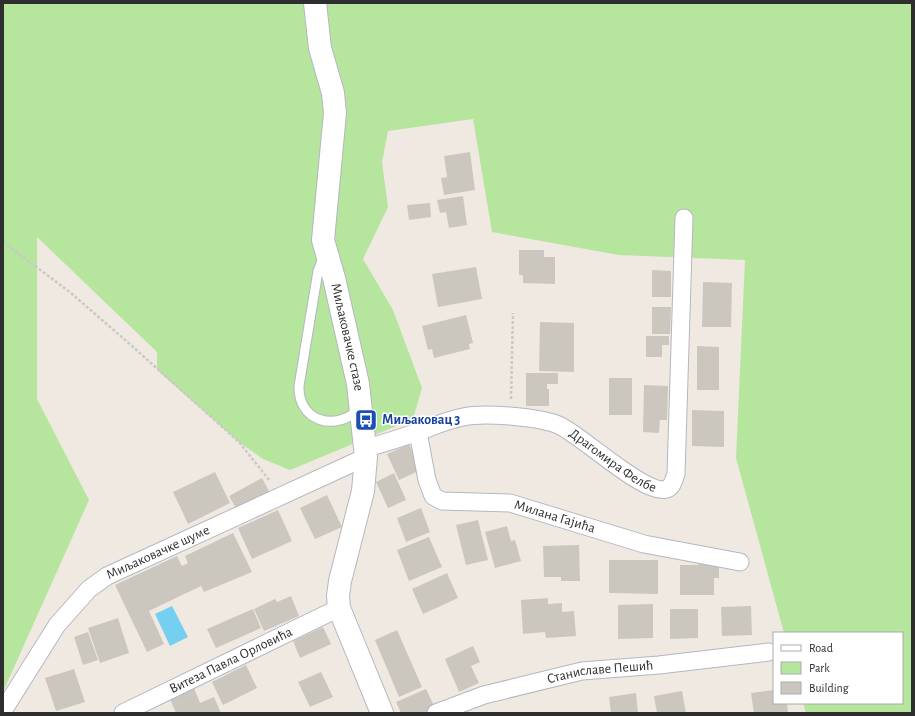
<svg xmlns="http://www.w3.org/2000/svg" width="915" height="716" font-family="'Alegreya Sans',sans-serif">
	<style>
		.green { fill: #b6e59e }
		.water { fill: #75cff0 }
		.building { fill: #cbc7bf }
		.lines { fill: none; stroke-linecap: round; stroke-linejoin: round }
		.service-casing { stroke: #b4b7c1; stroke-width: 11 }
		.minor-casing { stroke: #b4b7c1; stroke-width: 19 }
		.tertiary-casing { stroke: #b4b7c1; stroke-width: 24 }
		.path { stroke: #c9c9c9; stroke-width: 2.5; stroke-dasharray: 3 2; stroke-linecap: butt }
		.service { stroke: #fff; stroke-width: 9 }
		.minor { stroke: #fff; stroke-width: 17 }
		.tertiary { stroke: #fff; stroke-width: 22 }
		.labels { text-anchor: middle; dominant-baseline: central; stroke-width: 3; stroke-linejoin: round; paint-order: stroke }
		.street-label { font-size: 14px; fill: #2e2e2e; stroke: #fff }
		.transit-label { font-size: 14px; font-weight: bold; fill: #164399; stroke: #fff; text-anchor: start }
	</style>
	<rect width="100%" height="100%" fill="#efe9e1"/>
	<!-- green -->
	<path class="green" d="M3,3H912V713H806L803,703H902V633H784L736,458L745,260L619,255L492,232L473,119L388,131L382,162L388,207L363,259L393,310L422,388L413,419L290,470L263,459L239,442L157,370V352L37,237V399L89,500L3,692Z"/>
	<!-- water -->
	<path class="water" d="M172,606L188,637L170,646L155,614Z"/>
	<!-- building -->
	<path class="building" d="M470,152L475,190L444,195L441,178L447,177L444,156Z
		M463,196L467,225L449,228L446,212L440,213L437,200Z
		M430,203L431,217L409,220L407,205Z
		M519,250H544V257H555V284L523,283V275H519Z
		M476,267L482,299L438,307L432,274Z
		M652,270L671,271V297H652Z
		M703,282L732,283L731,327H702Z
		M652,307H671L670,334H652Z
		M466,315L473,343L469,344L470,349L434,358L432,349L428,350L422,326Z
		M540,322L574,323V372L539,371Z
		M646,336H669V345H662V357H646Z
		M697,346L719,347V390H697Z
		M526,373H558V384H547V389H549V406H526Z
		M609,378H632V415H609Z
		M644,385L668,386L667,420H660L659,433L643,432Z
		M692,410L724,411V447L692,446Z
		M409,444L421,470L399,480L387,454Z
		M215,472L230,503L188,524L173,492Z
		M394,473L406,500L388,508L376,482Z
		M262,478L271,495L238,512L229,496Z
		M327,495L342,527L315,539L300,508Z
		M421,508L430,532L406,542L397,518Z
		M278,510L292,541L252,559L238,528Z
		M478,520L488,560L466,565L456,525Z
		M507,526L511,541L515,540L521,561L495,568L485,532Z
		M233,533L252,572L204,592L201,586L149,611L164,644L147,652L115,585L177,556L182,566L188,563L185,556Z
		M429,537L442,567L409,581L397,550Z
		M579,545L580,581H561V577H544L543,546Z
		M609,560H658V594L609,593Z
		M698,560H719V578H714V595H680V565H698Z
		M447,573L458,598L423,614L412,589Z
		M291,596L299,616L264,631L254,609L275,599L277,602Z
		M548,598V604L562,603V612L574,611L576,636L546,638L545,632L523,634L521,600Z
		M653,604V638L618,639V605Z
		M751,606L752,635L722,636L721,607Z
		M253,609L261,628L216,648L207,629Z
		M670,609H698V638L670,639Z
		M118,618L129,653L100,663L88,628Z
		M323,627L331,644L300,658L293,641Z
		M397,630L422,687L399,697L375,640Z
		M88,632L98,660L83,665L74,637Z
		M473,646L480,662L471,666L479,683L459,692L445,659Z
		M246,665L257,688L223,705L212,682Z
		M74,669L85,702L56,711L45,678Z
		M321,672L333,697L310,707L298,682Z
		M194,688L200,703L214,697L221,713H176L170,699Z
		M426,689L435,708L424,713H401L396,702Z
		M774,690V703H787L788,713H754L751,693Z
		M682,691L686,713H657L654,696Z
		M636,693L638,713H611L609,697Z"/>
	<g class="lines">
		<!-- service casing -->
		<g class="service-casing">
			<path id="service" d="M323,258L318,271L299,386C298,422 336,432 359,409"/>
		</g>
		<!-- minor casing -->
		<g class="minor-casing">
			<g id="minor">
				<path id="s1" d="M418,432L427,480L433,496L442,501L510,503L644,544L740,562"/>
				<path id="s2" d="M365,449C383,443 402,438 420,431C434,426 448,420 463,417C484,412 536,417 556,424C579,432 645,497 667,489C673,486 674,479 676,474L684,218"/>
				<path id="s3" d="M3,711L57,625L89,589L107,576L366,457"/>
				<path id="s4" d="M123,713L339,608"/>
				<path id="s5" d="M436,713L484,695L582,671L659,665L769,652"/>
			</g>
		</g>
		<!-- tertiary casing -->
		<g class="tertiary-casing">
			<g id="tertiary">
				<path id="s6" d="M315,3L320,48L333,93L335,113L323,240L334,278L358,384L366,457L363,491L340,581L338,596L339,608L382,713"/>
			</g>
		</g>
		<!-- path -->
		<path class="path" d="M3,242L71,293L132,346L239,442L270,481
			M511,399L513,313"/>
		<!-- service -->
		<use href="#service" class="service"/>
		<!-- minor -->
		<use href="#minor" class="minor"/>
		<!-- tertiary -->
		<use href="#tertiary" class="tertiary"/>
	</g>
	<!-- icons -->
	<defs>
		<g id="bus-square" transform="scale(1.15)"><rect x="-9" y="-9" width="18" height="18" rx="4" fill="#1a4fb4" stroke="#fff"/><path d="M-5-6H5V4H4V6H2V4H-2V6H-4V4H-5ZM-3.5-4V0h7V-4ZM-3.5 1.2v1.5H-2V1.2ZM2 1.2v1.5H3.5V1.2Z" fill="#fff"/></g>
	</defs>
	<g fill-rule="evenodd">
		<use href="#bus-square" x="366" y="420"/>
	</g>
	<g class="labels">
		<!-- street labels -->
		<g class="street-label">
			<text stroke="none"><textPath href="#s6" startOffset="340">Миљаковачке стазе</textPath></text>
			<text stroke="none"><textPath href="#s2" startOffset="265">Драгомира Фелбе</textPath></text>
			<text stroke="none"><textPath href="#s1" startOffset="191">Милана Гајића</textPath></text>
			<text stroke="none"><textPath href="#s3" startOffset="228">Миљаковачке шуме</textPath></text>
			<text stroke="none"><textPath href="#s4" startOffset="120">Витеза Павла Орловића</textPath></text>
			<text stroke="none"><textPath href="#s5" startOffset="170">Станиславе Пешић</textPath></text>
		</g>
		<!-- transit labels -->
		<g class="transit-label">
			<text x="382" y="420">Миљаковац 3</text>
		</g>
	</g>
	<!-- border -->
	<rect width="915" height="716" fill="none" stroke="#2e2e2e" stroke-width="8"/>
	<!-- legend -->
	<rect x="773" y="632" width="130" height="72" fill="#ffffff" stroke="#ababab"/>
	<rect x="781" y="645" width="20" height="6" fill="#ffffff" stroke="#ababab"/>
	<text x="809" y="652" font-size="12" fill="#2e2e2e">Road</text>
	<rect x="781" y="662" width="20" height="12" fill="#b6e59e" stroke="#ababab"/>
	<text x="809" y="672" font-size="12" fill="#2e2e2e">Park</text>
	<rect x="781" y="682" width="20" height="12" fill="#cbc7bf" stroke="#ababab"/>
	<text x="809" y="692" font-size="12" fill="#2e2e2e">Building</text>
</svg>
